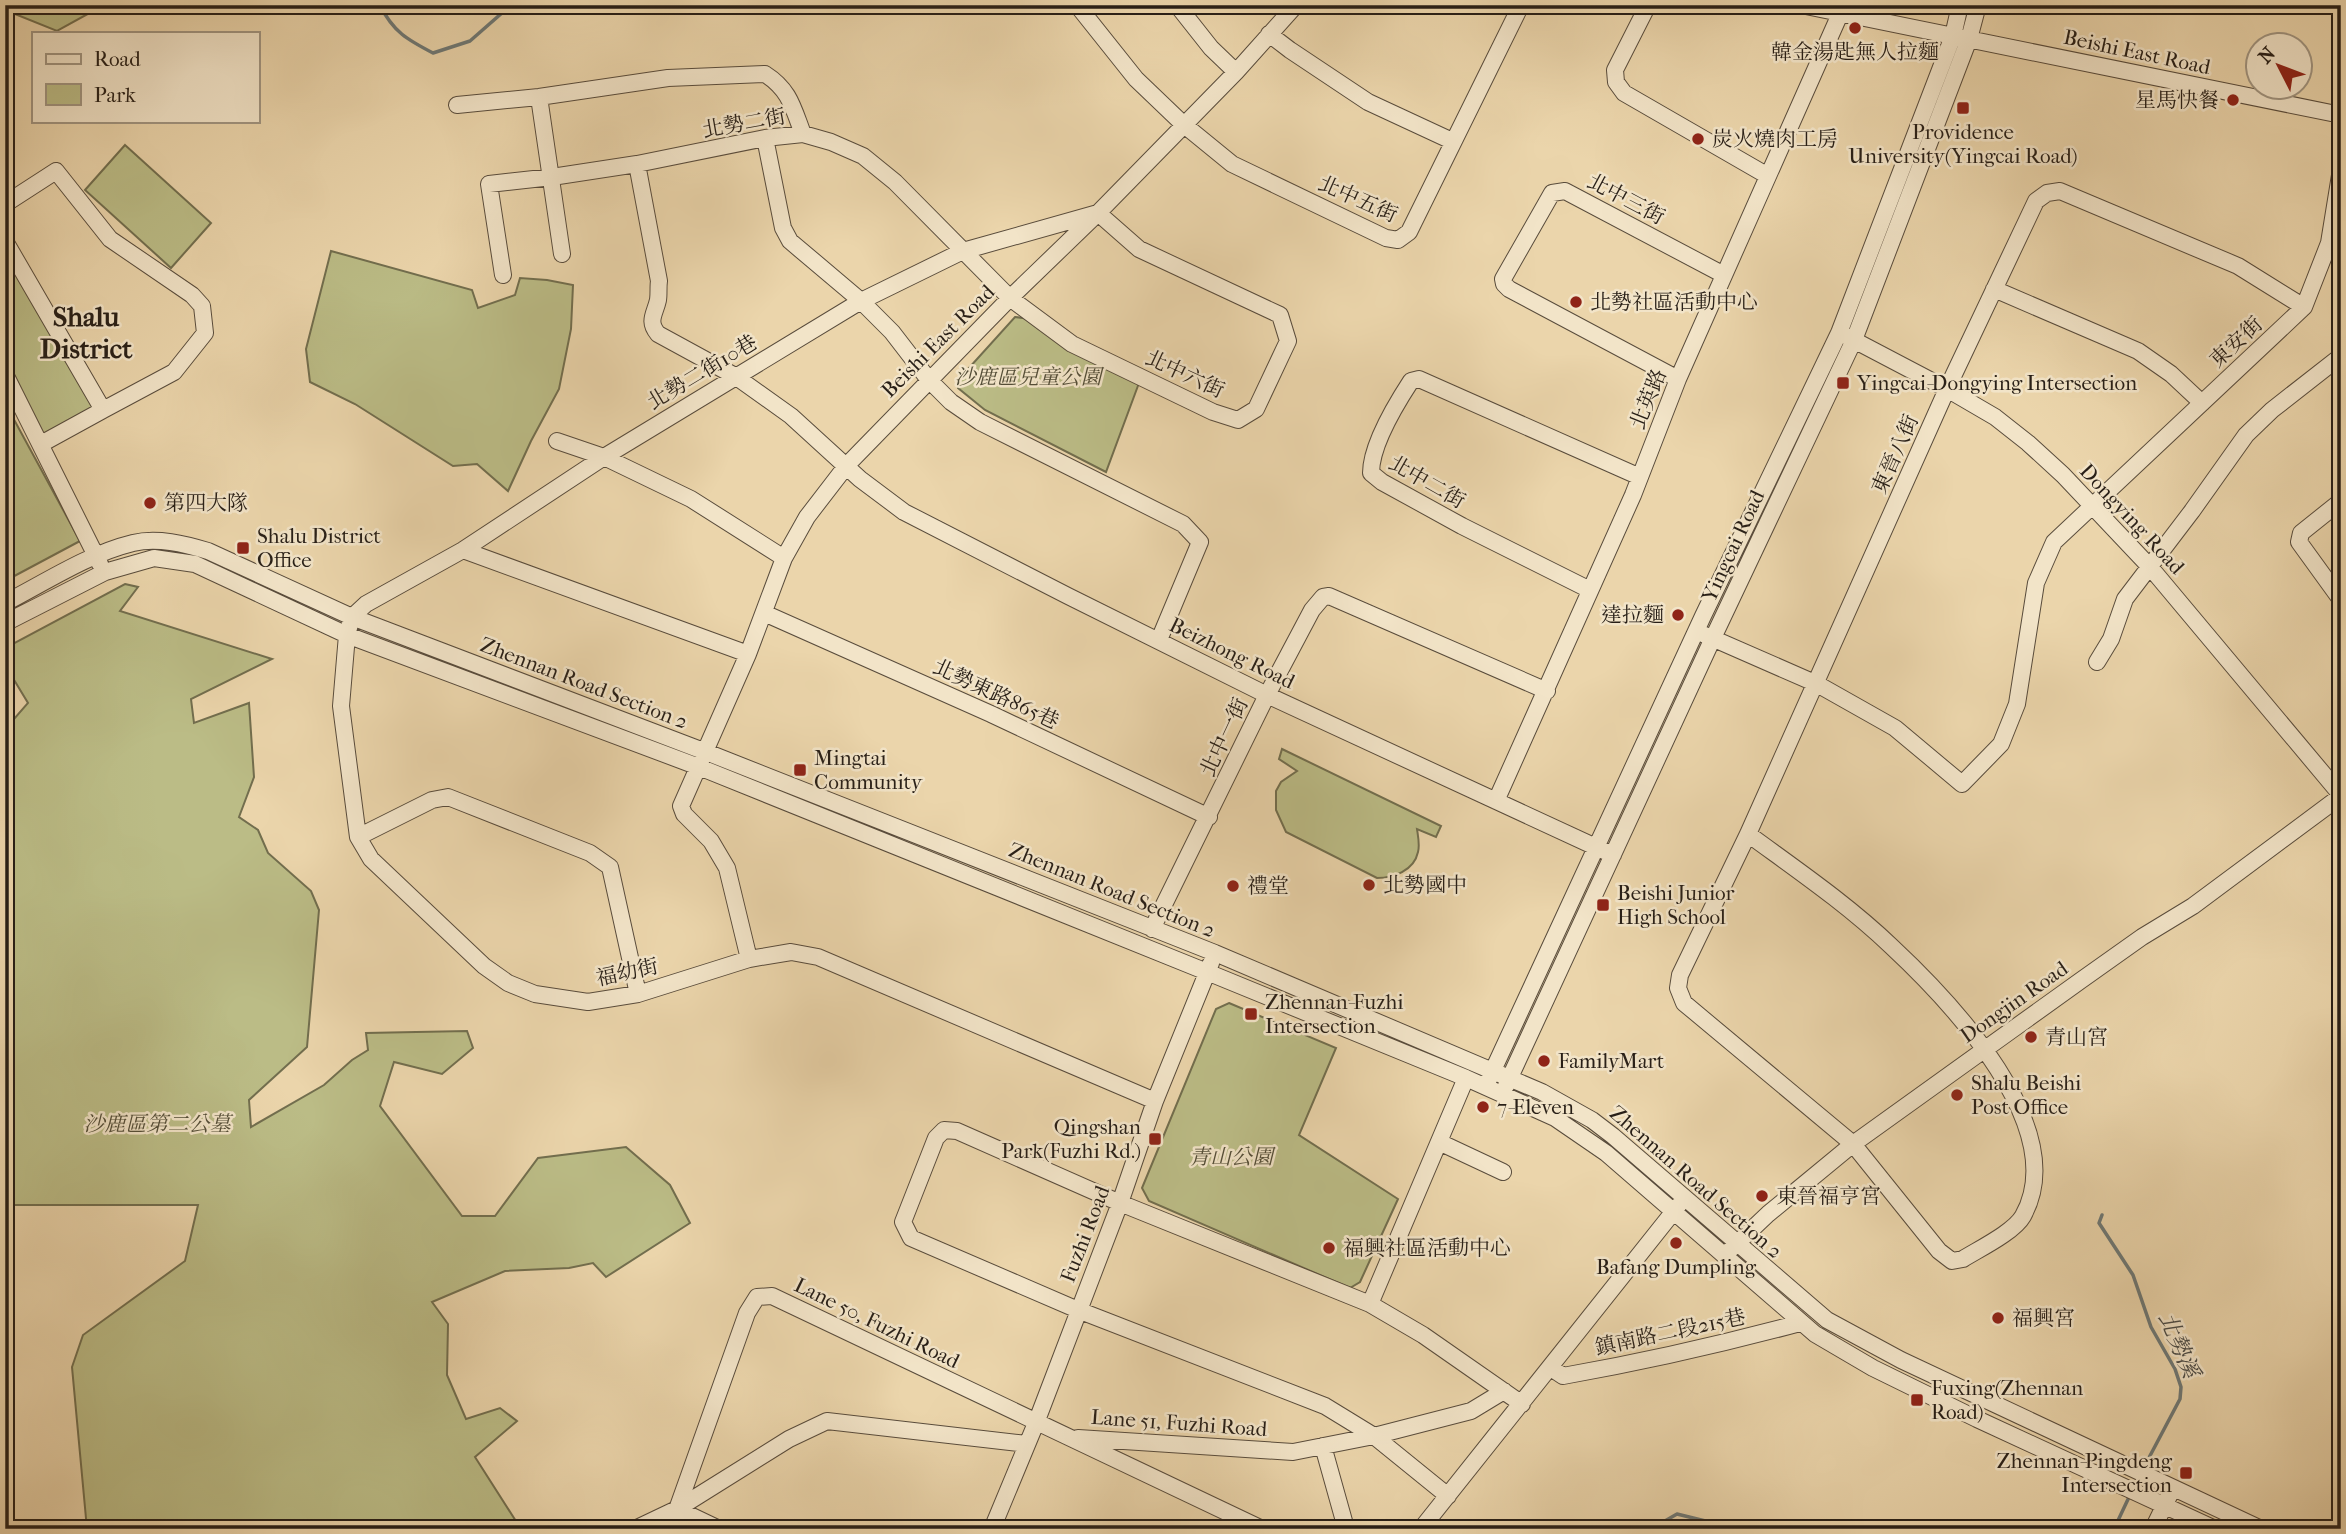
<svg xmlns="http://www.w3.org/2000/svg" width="2346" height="1534" font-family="'IM FELL French Canon','Noto Serif TC',serif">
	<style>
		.green { fill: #bbbc86; stroke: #726e4e; stroke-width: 2 }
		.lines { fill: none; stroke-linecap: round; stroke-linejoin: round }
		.stream { stroke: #6f7976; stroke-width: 3.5 }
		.minor-casing { stroke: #594c3c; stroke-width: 18 }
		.minor { stroke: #f2e4c8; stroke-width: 16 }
		.poi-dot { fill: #8f2418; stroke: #f2e4c8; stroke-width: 2.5 }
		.labels { text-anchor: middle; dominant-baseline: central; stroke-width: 5; stroke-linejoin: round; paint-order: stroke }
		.poi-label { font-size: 21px; fill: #281f17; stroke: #f2e4c8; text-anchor: start }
		.street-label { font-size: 21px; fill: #281f17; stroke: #f2e4c8 }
		.park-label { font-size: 21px; font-style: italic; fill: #544e38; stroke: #f2e4c8 }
		.water-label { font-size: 23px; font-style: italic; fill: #4c4c47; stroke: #f2e4c8 }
		.district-label { font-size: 28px; font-weight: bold; fill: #281f17; stroke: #f2e4c8 }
	</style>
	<rect width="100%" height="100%" fill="#ebd5ab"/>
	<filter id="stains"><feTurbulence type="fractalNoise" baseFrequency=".00286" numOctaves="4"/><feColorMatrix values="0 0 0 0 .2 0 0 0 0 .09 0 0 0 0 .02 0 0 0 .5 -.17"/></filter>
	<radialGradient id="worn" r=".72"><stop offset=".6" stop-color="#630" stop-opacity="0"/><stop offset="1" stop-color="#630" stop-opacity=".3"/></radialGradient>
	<!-- green -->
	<path class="green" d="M5,5H104L57,31L5,10Z
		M125,145L211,223L171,268L85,190Z
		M5,248L97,407L43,438L5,366Z
		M331,251L472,290L478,308L515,295L520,278L547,280L573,285L571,329L559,389L531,441L508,491L477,464L453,466L355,404L310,382L306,349Z
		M1015,317L1031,319L1139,383L1106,472L985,410L958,388L959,379Z
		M5,403L80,541L5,581Z
		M125,584L138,587L120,611L272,659L191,699L194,723L249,703L254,777L239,817L258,830L268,853L311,891L319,910L307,1047L249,1100L251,1127L324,1085L352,1060L368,1050L366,1033L467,1031L473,1048L442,1074L394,1062L380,1106L462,1216H495L538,1158L626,1147L670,1185L690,1223L606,1277L593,1263L569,1268L505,1271L432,1302L448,1324L447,1375L466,1419L500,1408L517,1421L475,1457L521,1529H87L72,1367L83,1335L185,1261L198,1205H5V757L13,750L7,727L28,703L5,665V648Z
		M1282,749L1441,826L1436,837L1417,829C1418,836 1420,845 1418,852C1414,871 1393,878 1377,878L1286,832L1276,810V791L1281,782L1297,771L1279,759Z
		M1229,1003L1336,1048L1299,1135L1398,1199L1360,1282L1350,1288L1149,1201L1142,1188L1216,1009Z"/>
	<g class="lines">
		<!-- stream -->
		<path class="stream" d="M380,5C393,32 408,40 433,53L470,41L511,5
			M2102,1215L2099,1223L2133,1275L2151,1327L2175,1369L2181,1387L2180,1399L2143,1469
			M1651,1529L1677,1514L1738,1529
			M2114,1529L2130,1495"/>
		<!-- minor casing -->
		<g class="minor-casing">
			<path id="minor" d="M1077,5L1136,79L1183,124L1232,164L1386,238L1398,240L1409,232L1521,5
				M1177,5L1211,48L1236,72
				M1648,5L1615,70L1616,82L1624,93L1768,176
				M1801,5L2341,115
				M1269,34L1290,50L1368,102L1452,141
				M539,97L562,254
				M457,105L539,97L668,78L765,74C790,90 793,108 803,134
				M765,138L783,228L790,241L861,301L892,332L929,380L951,402L980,422L1183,524L1200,542L1159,640
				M637,164L659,281C658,287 659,294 658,300C655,314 647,321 658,334L735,376L791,416L860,479L904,512L1068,596L1267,695L1613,855
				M5,204L56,171L110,239L192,295L202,306L205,333L174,372L103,410L5,241
				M503,275L489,184L552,177L637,164L765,138L803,134L831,142L863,156L895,182L1010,298L1072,344L1213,412L1238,420L1256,409L1288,341L1280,315L1139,249L1098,213L963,251L861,301L604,457L463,550L366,604L352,617L347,635L341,706L358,837L371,859L484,966L508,983L535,994L588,1002L638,994L749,959L791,952L818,957L1155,1101
				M1994,289L2138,351L2171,374L2202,403
				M1846,336L1947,389L1995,417L2028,443L2063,475L2150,567L2341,795
				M5,374L100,564
				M1678,379L1509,289L1504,284L1503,279L1552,193L1565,191L1724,275
				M557,441L604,457L691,499L784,558
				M41,444L103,410
				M2341,501L2301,533L2299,542L2341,600
				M463,550L748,654
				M1590,590L1462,526L1382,482L1371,473C1371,446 1396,404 1411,381L1419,379L1640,477
				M5,603C46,582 88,554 133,543C157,537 185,544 208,551L352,617L706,752L1215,953L1542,1092L1592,1120L1613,1136L1827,1320L1901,1360L2261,1529
				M764,613L991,714L1209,817
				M5,623L105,572L154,558L195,564L347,635L699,767L1207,972L1466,1078L1555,1118L1606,1153L1815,1334L1873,1368L1977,1419L2215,1529
				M1705,635L1817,684L1895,728L1962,784L2001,744L2017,704L2036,583L2054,542L2304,307L2329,243L2341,169
				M2097,662L2111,639L2125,599L2192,511L2246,435L2272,410L2341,356
				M1496,801L1633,495L1678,379L1840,14
				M1748,834C1797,870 1847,904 1891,946C1950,1001 2072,1128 2023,1216C2014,1232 1979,1249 1963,1259L1952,1261L1939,1251L1853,1144L1684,1003L1678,988L1680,975L1748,834L1947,389L2036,201L2047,193L2060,191L2238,266L2304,307
				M358,837L432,800L448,797L590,853L610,867L638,994
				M1152,929L1267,695L1312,610L1323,597L1329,596L1547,691
				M749,959L727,868L711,841L684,814L681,806L748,654L784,558L807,517L847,465L1010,298L1098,213L1236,72L1296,5
				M1489,1079L1703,616L1839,333L1953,36L1960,5
				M1506,1086L1713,638L1854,340L1969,39L1978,5
				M1439,1142L1503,1172
				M1730,1250L1768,1214L1853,1144L2080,981L2142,937L2193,906L2341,796
				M1370,1304L1466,1078
				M1551,1368L1563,1376C1643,1362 1722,1344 1800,1323
				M1078,1438L1293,1452L1374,1436L1471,1411L1504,1391
				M1323,1446L1344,1521
				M1448,1496L1374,1436L1325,1406L1078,1310L911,1238L903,1222L936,1138L944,1130L957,1131L1120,1203L1370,1304L1423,1335L1522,1404
				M677,1509L719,1529
				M635,1529L677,1509L789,1439L827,1421L1027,1444
				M670,1529L747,1313L757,1297L772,1296L1262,1529
				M992,1529L1036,1423L1120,1203L1155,1101L1211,963
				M1421,1529L1678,1206
				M2153,1529L2169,1496
				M2338,1529L2341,1524"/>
		</g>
		<!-- minor -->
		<use href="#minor" class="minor"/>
	</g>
	<!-- markers -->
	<g class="poi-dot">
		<circle cx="1855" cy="28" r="7"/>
		<circle cx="2233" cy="100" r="7"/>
		<rect x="1956" y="101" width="14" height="14" rx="3.5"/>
		<circle cx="1698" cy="139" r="7"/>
		<circle cx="1576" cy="302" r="7"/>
		<rect x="1836" y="376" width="14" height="14" rx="3.5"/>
		<circle cx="150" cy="503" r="7"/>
		<rect x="236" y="541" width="14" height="14" rx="3.5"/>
		<circle cx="1678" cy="615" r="7"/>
		<rect x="793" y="763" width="14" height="14" rx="3.5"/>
		<circle cx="1369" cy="885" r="7"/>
		<circle cx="1233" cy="886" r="7"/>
		<rect x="1596" y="898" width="14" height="14" rx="3.5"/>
		<rect x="1244" y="1007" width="14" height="14" rx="3.5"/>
		<circle cx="2031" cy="1037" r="7"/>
		<circle cx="1544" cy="1061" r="7"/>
		<circle cx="1957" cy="1095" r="7"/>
		<circle cx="1483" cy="1107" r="7"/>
		<rect x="1148" y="1132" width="14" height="14" rx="3.5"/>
		<circle cx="1762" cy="1196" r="7"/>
		<circle cx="1676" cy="1243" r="7"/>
		<circle cx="1329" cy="1248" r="7"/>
		<circle cx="1998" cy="1318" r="7"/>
		<rect x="1910" y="1393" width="14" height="14" rx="3.5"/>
		<rect x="2179" y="1466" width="14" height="14" rx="3.5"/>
	</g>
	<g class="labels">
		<!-- poi labels -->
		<g class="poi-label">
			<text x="1855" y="52" text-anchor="middle">韓金湯匙無人拉麵</text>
			<text x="2219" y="100" text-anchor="end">星馬快餐</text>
			<text x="1963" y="132" text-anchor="middle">Providence<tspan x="1963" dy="24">University(Yingcai Road)</tspan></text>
			<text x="1712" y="139">炭火燒肉工房</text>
			<text x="1590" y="302">北勢社區活動中心</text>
			<text x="1857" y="383">Yingcai-Dongying Intersection</text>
			<text x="164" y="503">第四大隊</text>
			<text x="257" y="536">Shalu District<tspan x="257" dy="24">Office</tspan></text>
			<text x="1664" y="615" text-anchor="end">達拉麵</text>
			<text x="814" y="758">Mingtai<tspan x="814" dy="24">Community</tspan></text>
			<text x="1383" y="885">北勢國中</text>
			<text x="1247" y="886">禮堂</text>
			<text x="1617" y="893">Beishi Junior<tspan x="1617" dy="24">High School</tspan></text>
			<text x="1265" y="1002">Zhennan-Fuzhi<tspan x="1265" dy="24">Intersection</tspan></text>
			<text x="2045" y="1037">青山宮</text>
			<text x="1558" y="1061">FamilyMart</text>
			<text x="1971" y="1083">Shalu Beishi<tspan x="1971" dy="24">Post Office</tspan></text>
			<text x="1497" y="1107">7-Eleven</text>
			<text x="1141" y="1127" text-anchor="end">Qingshan<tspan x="1141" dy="24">Park(Fuzhi Rd.)</tspan></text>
			<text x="1776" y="1196">東晉福亨宮</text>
			<text x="1343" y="1248">福興社區活動中心</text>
			<text x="1676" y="1267" text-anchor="middle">Bafang Dumpling</text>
			<text x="2012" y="1318">福興宮</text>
			<text x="1931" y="1388">Fuxing(Zhennan<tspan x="1931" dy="24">Road)</tspan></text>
			<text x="2172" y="1461" text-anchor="end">Zhennan-Pingdeng<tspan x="2172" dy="24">Intersection</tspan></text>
		</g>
		<!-- street labels -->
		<g class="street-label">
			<text transform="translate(2137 52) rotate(12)">Beishi East Road</text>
			<text transform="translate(744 123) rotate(-10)">北勢二街</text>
			<text transform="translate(1358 199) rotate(24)">北中五街</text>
			<text transform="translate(1626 199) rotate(28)">北中三街</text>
			<text transform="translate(938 341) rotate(-45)">Beishi East Road</text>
			<text transform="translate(2236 342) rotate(-43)">東安街</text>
			<text transform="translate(702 372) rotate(-31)">北勢二街10巷</text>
			<text transform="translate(1185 374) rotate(25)">北中六街</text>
			<text transform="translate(1648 399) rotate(-68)">北英路</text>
			<text transform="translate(1895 454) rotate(-66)">東晉八街</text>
			<text transform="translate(1427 482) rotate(30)">北中二街</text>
			<text transform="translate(2132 519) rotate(47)">Dongying Road</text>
			<text transform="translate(1733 546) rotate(-65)">Yingcai Road</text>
			<text transform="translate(1232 653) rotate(26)">Beizhong Road</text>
			<text transform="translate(584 683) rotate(21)">Zhennan Road Section 2</text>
			<text transform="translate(996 694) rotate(25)">北勢東路865巷</text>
			<text transform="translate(1224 737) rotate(-65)">北中一街</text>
			<text transform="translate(1112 890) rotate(22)">Zhennan Road Section 2</text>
			<text transform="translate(627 972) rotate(-12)">福幼街</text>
			<text transform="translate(2014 1002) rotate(-35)">Dongjin Road</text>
			<text transform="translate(1696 1182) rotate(41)">Zhennan Road Section 2</text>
			<text transform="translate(1085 1234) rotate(-69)">Fuzhi Road</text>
			<text transform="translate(877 1323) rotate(26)">Lane 50, Fuzhi Road</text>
			<text transform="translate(1670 1332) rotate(-12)">鎮南路二段215巷</text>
			<text transform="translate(1179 1423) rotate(4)">Lane 51, Fuzhi Road</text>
		</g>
		<!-- park labels -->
		<g class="park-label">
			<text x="1028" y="377">沙鹿區兒童公園</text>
			<text x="157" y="1124">沙鹿區第二公墓</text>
			<text x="1231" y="1157">青山公園</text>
		</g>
		<!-- water labels -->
		<g class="water-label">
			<text transform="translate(2179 1345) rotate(67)">北勢溪</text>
		</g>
		<!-- district labels -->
		<g class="district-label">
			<text x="86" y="316">Shalu<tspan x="86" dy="32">District</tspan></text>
		</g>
	</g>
	<!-- margin -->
	<rect width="2346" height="1534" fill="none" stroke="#ebd5ab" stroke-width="28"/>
	<rect x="7" y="7" width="2332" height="1520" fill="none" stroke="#281f17" stroke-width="3.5"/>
	<rect x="14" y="14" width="2318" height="1506" fill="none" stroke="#281f17" stroke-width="2"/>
	<!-- legend -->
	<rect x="32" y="32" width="228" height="91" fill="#f2e4c8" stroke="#a19581" stroke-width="2"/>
	<rect x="46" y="54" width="35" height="10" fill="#f2e4c8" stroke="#a19581" stroke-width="2"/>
	<text x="94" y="66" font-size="21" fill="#281f17">Road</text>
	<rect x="46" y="84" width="35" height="21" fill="#bbbc86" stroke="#a19581" stroke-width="2"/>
	<text x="94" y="102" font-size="21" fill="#281f17">Park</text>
	<!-- north arrow -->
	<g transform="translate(2279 66) rotate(312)"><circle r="33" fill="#f2e4c8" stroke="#a19581" stroke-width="2"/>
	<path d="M0-5L12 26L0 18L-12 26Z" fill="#8f2418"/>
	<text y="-10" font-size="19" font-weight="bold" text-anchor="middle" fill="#281f17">N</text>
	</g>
	<rect width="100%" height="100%" filter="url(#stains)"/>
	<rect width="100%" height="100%" fill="url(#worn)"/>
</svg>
